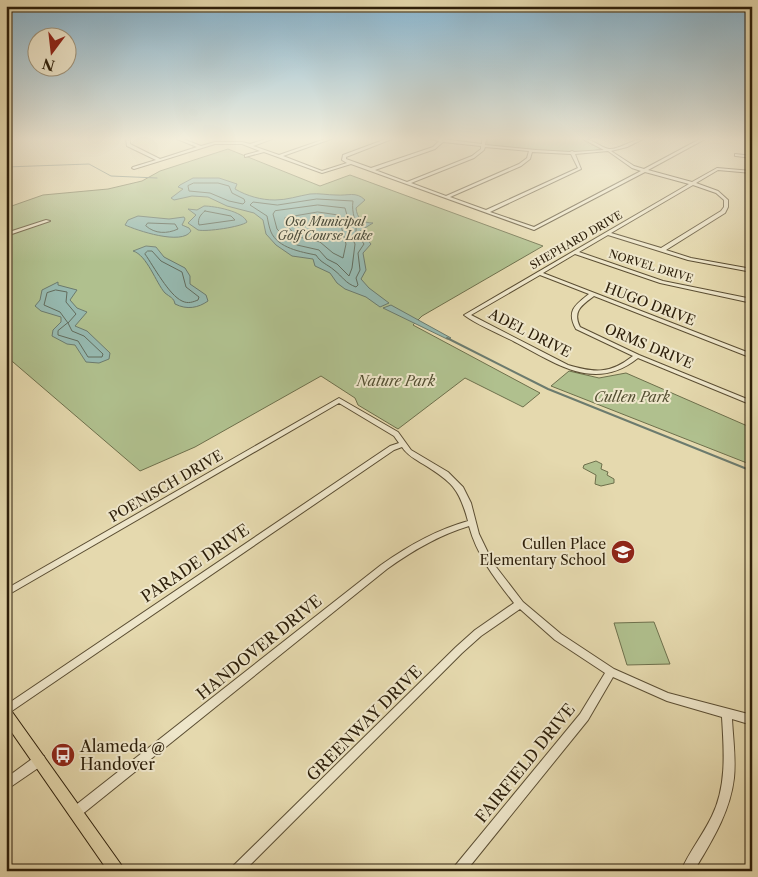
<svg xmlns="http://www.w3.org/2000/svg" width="758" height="877" font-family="'Libre Caslon Text',serif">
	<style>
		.green { fill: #b0c08e; stroke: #6e704c }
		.water { fill: #96b9b0; stroke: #6c7b6e }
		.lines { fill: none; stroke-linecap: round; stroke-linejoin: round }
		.shore { stroke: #626c5d; stroke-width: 1 }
		.stream-far1 { stroke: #6c7b6e; stroke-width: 1 }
		.stream { stroke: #6c7b6e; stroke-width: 2 }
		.minor-casing { stroke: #5b4e33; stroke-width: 2 }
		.major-casing { stroke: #2d1f0a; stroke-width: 2 }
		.minor { fill: #eee6ca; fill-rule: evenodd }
		.major { fill: #e5d9ae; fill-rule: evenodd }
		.labels { text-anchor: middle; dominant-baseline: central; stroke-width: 4; stroke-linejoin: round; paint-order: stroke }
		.far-street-label { font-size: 11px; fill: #2d1f0a; stroke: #eee6ca }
		.far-water-label { font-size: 12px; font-style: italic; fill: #4c4d3c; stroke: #eee6ca }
		.street-label { font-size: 14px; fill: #2d1f0a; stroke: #eee6ca }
		.park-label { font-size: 14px; font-style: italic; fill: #544f32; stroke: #eee6ca }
		.poi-label { font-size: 14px; fill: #2d1f0a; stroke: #eee6ca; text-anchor: end }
		.near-street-label { font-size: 16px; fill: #2d1f0a; stroke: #eee6ca }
		.near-poi-label { font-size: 16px; fill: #2d1f0a; stroke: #eee6ca; text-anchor: start }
	</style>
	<rect width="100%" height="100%" fill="#e5d9ae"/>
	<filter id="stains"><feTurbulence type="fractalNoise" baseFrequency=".004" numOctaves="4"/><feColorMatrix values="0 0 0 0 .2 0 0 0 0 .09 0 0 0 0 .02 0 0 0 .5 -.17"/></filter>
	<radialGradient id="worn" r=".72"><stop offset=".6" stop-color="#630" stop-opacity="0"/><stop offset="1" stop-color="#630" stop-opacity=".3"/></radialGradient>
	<!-- green -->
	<path class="green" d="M487,139H582L602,149C567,157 526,148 490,145L487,144Z
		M228,149L320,186L350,175L543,246L422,316L413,325L540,393L523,407L465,378L398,429L358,405L355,398L321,376L195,447L140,471L6,356V208L43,195L108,189L142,181L160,171Z
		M569,371L599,378L626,373L752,428V465L551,386Z
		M596,461L602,464L601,469L608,472L607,475L614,479V483L601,486L595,484L596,475L583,468L584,465Z
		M654,622L670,664L627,665L614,623Z"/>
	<!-- water -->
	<path class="water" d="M193,178H219L237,184L235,189C247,196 261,200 275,200C287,200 298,196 310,194C319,193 327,195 336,195C348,196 356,191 365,200L356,208C357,218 362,223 373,223L360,231L371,244L363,253L366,270L361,279L369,288L389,303L380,307L366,297L345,289L337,283L330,273L315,266L313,259L292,256L276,245L266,234L263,220L254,213L227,206L208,197L192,196L174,200L171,198L183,189L178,187L180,185Z
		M204,206C214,206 243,211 247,222C241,227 206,232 198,230C195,228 191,225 188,223L196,215L188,209L197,210Z
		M138,216L169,219L184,217L185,219L182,225L189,228L191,231C182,246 136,230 125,225L128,220Z
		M146,246L156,247L164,257L185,268L190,276V284L206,295L208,301C198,308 187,310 175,304C174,298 170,297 165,293C156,283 147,255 133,251Z
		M58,282V285L77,290L70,300L77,308L87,312L75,326L87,331L110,353L109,359L99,363L86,362L75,345L67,344L52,336L53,330L61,322V317L41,311L35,306L40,300L42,290Z
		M391,305L451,338L447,339L383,308Z"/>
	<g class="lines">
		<!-- shore -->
		<path class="shore" d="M194,183H218L229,186L232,193L244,199L245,202L243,204L229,201L210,193L189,191L188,186Z
			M317,199L353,201C351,213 357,222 356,233L364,244L358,253L360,270L356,278L358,285L356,287C345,283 343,277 334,270C327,264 321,263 316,255C301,252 278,248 271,232C269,227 268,221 267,216L250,205L253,202L277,205Z
			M318,205L345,208L350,226V234L355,244L352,268L349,276L337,264L327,259L319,250L297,245L284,236L277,229L273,214L275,211Z
			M205,211L231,216L235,220L199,225C197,219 201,214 205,211Z
			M318,212L338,215L346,244L343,258L333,253L320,242L299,237L285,225V218Z
			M148,223L175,224L178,229C167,234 155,234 146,226Z
			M148,251H152L161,261L182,272L186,287L199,297L198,300C193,302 188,304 182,301C169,295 154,267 145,254Z
			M56,290L67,292L66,302L76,314L68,323L60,312L44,305L47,293Z
			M68,323L72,331L84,336L103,354L102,357H88L78,341L58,335V331Z"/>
		<!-- stream-far1 -->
		<path class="stream-far1" d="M6,167L89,164L111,176L157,178"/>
		<!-- stream -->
		<path class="stream" d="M447,338L548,389L752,471"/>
		<!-- minor casing -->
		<g class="minor-casing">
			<path id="minor" d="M126,139H130V144L160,159L197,147L177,139H183L201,146L215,142H242L250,144L266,139H272L253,146L279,155L325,139H331L283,156L322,171L347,163L342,160L343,155L386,139H392L346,157V159L371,168L433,147L439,141L431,139H441L482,144V139H486L485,145L536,150L570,152L572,151L574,152L604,150L583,139C594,139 601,148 609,149C618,150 633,139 643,139L627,147L611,151L634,166L644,169L700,139H705L648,170L692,182L717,168L752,171V173L718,170L696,183L718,191L728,200V207L725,213L666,250L691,258L752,269V272L688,260L608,235L579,252L663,281L752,299V303L660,283L575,254L543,273L752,354V358L594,296C582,305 572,311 580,327L639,355L752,401V405L638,358C594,393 556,363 515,342C500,334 477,325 464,315L689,184L645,172L534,230L351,164L322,173L264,152L245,157V155L260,151L242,144H215L134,169L132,168L133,167L156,160L127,146ZM443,142L481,146V149L472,156L407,182L375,170L435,149ZM485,147L529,151L527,158L519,164L446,196L411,183L474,158L484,150ZM608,151L632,168L641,171L534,227L490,212L581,169L575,154ZM532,152L571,154L578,168L486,210L450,197L521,166L530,159ZM693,185L716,193L724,200V207L721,211L661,248L611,233ZM540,275L589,294C575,305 566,311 576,329L633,356C610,374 595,373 568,365L471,315Z
				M735,154L752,156V158L736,156H735Z
				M46,220L50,221L6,236V233Z
				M339,398L398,432L411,450L448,472L463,487L471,503L479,534L493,563L523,602L561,634L614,669L668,693L752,715V725L732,719C733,739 736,758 734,778C730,813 711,842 694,871H681C689,852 703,835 712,816C727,785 724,751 722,717L667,701L613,677L588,720L466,871H452L454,867L580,714L605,673L555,640L520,609L481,636L462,653L244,871H230L232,867L456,647L475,630L514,603C496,580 477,556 469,526C439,535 412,551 387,569L80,816L76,817L72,816L71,812L72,808L381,565C408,546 436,530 468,521C459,488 452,482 423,464C415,459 407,455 402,447L394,450L6,715V705L390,446L399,443L394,436L339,403L6,596V589Z
				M40,755L44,756L45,760L44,764L6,790V778L36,756Z"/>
		</g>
		<!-- major casing -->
		<g class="major-casing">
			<path id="major" d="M6,707L10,709L122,866L124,871H108L6,724Z"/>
		</g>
		<!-- minor -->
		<use href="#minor" class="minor"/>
		<!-- major -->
		<use href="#major" class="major"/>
	</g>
	<!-- sky -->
	<linearGradient id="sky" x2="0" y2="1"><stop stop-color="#87b6d2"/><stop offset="0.53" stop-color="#f3eedb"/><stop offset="1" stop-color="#f3eedb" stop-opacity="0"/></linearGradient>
	<rect width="758" height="262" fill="url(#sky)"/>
	<!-- icons -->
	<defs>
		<g id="school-disc" transform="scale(1.25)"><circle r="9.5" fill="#8f2418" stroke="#eee6ca"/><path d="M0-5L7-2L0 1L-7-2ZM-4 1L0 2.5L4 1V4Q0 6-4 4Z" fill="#fff"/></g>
		<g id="bus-disc" transform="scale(1.25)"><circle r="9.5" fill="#8f2418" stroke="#eee6ca"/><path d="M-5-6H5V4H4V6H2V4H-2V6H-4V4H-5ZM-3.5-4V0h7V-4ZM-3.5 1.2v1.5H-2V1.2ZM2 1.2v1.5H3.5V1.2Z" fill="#fff"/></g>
	</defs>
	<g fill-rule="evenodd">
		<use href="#school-disc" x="623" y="552"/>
		<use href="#bus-disc" x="63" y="755"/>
	</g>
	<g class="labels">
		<!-- far-street labels -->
		<g class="far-street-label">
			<text transform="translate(576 240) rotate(-30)">SHEPHARD DRIVE</text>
			<text transform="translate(651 266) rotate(17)">NORVEL DRIVE</text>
		</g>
		<!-- far-water labels -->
		<g class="far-water-label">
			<text x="325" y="221">Oso Municipal<tspan x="325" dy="14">Golf Course Lake</tspan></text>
		</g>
		<!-- street labels -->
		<g class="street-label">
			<text transform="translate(650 304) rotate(21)">HUGO DRIVE</text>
			<text transform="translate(530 333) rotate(27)">ADEL DRIVE</text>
			<text transform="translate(649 346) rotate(23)">ORMS DRIVE</text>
			<text transform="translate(166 486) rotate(-30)">POENISCH DRIVE</text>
		</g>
		<!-- park labels -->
		<g class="park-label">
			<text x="396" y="381">Nature Park</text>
			<text x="632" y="397">Cullen Park</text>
		</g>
		<!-- poi labels -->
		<g class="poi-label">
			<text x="606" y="544">Cullen Place<tspan x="606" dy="16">Elementary School</tspan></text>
		</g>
		<!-- near-street labels -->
		<g class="near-street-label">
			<text transform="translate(195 563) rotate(-34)">PARADE DRIVE</text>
			<text transform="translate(259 647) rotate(-39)">HANDOVER DRIVE</text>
			<text transform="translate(364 723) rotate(-45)">GREENWAY DRIVE</text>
			<text transform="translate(525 763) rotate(-51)">FAIRFIELD DRIVE</text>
		</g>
		<!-- near-poi labels -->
		<g class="near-poi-label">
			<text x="80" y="746">Alameda @<tspan x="80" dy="18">Handover</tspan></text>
		</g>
	</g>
	<!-- margin -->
	<rect width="758" height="877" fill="none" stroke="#e5d9ae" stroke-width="25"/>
	<rect x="8" y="8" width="743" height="862" fill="none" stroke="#2d1f0a" stroke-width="2.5"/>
	<rect x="12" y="12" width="733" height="852" fill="none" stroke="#2d1f0a"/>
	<!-- north arrow -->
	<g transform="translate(52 52) rotate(195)"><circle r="24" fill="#eee6ca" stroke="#a1967d"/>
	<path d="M0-4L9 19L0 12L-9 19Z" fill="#8f2418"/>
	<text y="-8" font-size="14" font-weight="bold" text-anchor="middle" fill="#2d1f0a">N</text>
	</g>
	<rect width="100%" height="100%" filter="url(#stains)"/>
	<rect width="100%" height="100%" fill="url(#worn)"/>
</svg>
